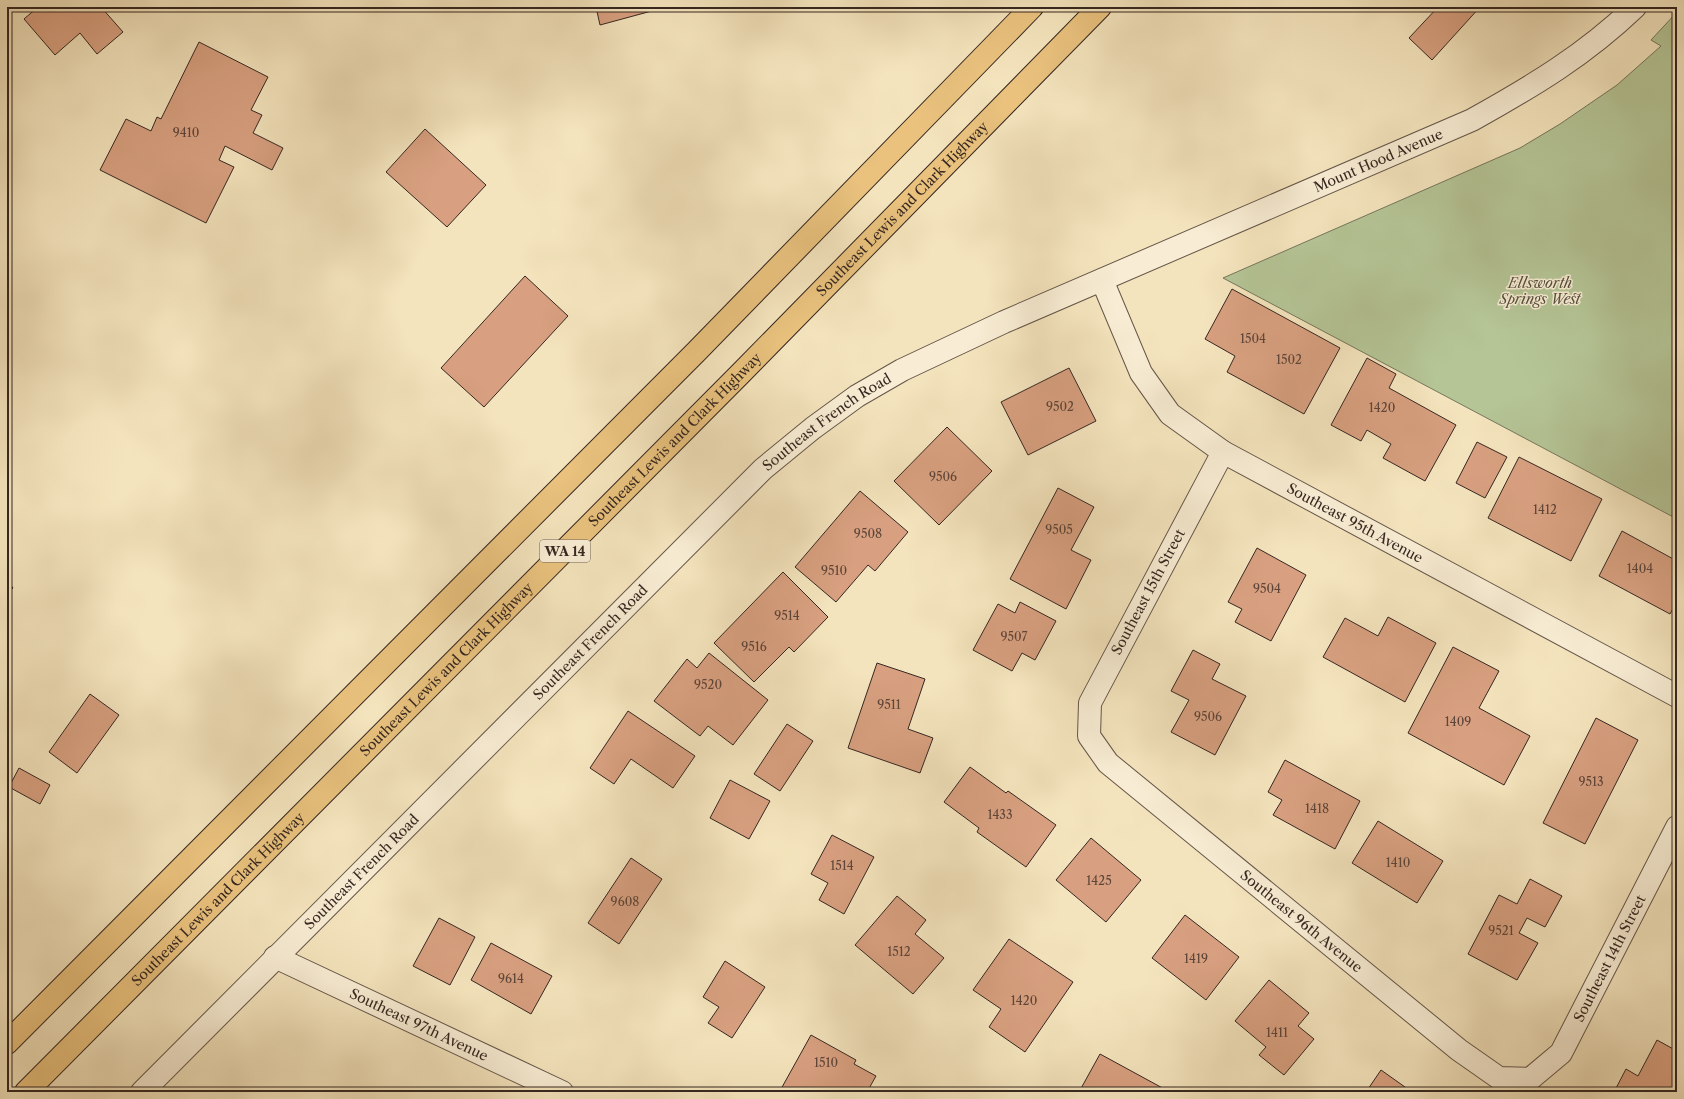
<svg xmlns="http://www.w3.org/2000/svg" width="1684" height="1099" font-family="'Libre Caslon Text',serif">
	<style>
		.green { fill: #b5c596; stroke: #75765c }
		.building { fill: #d8a080; stroke: #352721 }
		.lines { fill: none; stroke-linecap: round; stroke-linejoin: round }
		.minor-casing { stroke: #655648; stroke-width: 24 }
		.tertiary-casing { stroke: #655648; stroke-width: 24 }
		.motorway-casing { stroke: #352721; stroke-width: 24 }
		.minor { stroke: #f8edd4; stroke-width: 22 }
		.tertiary { stroke: #f8edd4; stroke-width: 22 }
		.motorway { stroke: #eac27e; stroke-width: 22 }
		.labels { text-anchor: middle; dominant-baseline: central; stroke-width: 3; stroke-linejoin: round; paint-order: stroke }
		.number-label { font-size: 12px; fill: #5e4539 }
		.shield { fill: #f8edd4; stroke: #706257; stroke-width: 1 }
		.shield-label { font-size: 13px; font-weight: bold; fill: #352721 }
		.street-label { font-size: 14px; fill: #352721; stroke: #f8edd4 }
		.park-label { font-size: 14px; font-style: italic; fill: #554e3e; stroke: #f8edd4 }
	</style>
	<rect width="100%" height="100%" fill="#f4e4bd"/>
	<filter id="stains"><feTurbulence type="fractalNoise" baseFrequency=".005" numOctaves="4"/><feColorMatrix values="0 0 0 0 .2 0 0 0 0 .09 0 0 0 0 .02 0 0 0 .5 -.17"/></filter>
	<radialGradient id="worn" r=".72"><stop offset=".6" stop-color="#630" stop-opacity="0"/><stop offset="1" stop-color="#630" stop-opacity=".3"/></radialGradient>
	<!-- green -->
	<path class="green" d="M1677,12V519L1223,278L1520,148L1560,124L1617,85L1661,46L1651,40Z"/>
	<!-- building -->
	<path class="building" d="M38,7H101L123,32L97,54L80,33L55,55L24,19Z
		M596,7H659V9L600,25Z
		M1438,7H1480L1432,60L1409,38Z
		M199,42L268,77L251,110L262,115L253,133L283,148L272,170L225,146L219,160L234,167L206,223L100,170L126,119L151,131L157,117L161,119Z
		M425,129L486,185L447,227L386,172Z
		M525,276L568,316L484,407L441,368Z
		M1232,289L1340,348L1304,414L1227,372L1235,356L1205,339Z
		M1367,358L1396,374L1389,388L1456,425L1425,481L1383,458L1391,444L1367,430L1361,441L1331,425Z
		M1069,368L1096,421L1028,455L1001,402Z
		M947,427L992,471L939,525L894,481Z
		M1477,442L1507,457L1485,498L1456,483Z
		M1519,457L1602,499L1571,561L1488,518Z
		M1058,488L1094,507L1071,550L1091,560L1066,609L1010,579Z
		M860,491L908,532L875,571L868,565L836,602L795,567Z
		M1622,531L1677,561V601L1670,614L1599,576Z
		M1257,548L1306,575L1271,641L1235,622L1242,609L1228,602Z
		M783,572L828,617L794,652L789,647L754,682L714,643Z
		M7,580L13,588L7,594Z
		M1020,602L1056,621L1035,660L1022,653L1012,671L973,650L998,604L1015,613Z
		M1388,617L1436,643L1405,702L1323,657L1345,618L1378,636Z
		M1453,647L1499,671L1479,708L1530,736L1504,785L1408,733Z
		M1193,650L1220,664L1212,679L1246,696L1215,755L1171,732L1189,700L1171,691Z
		M709,653L768,700L733,745L708,726L700,736L654,701L687,659L697,668Z
		M877,663L925,679L908,729L933,738L920,773L848,748Z
		M90,694L119,715L77,773L49,752Z
		M628,711L695,756L673,788L631,759L614,784L590,768Z
		M1596,718L1638,740L1585,844L1543,823Z
		M787,724L813,741L780,791L754,774Z
		M1285,760L1360,801L1335,849L1273,815L1282,800L1268,792Z
		M970,767L1006,793L1008,791L1056,825L1026,867L977,832L979,828L944,802Z
		M19,768L50,785L40,804L9,787Z
		M730,780L770,801L749,839L710,818Z
		M1378,821L1443,861L1417,903L1352,863Z
		M832,835L874,857L844,914L819,900L828,883L811,874Z
		M1091,838L1141,880L1106,922L1056,880Z
		M631,858L662,879L619,944L588,923Z
		M1530,879L1562,896L1545,927L1527,918L1519,933L1538,943L1517,980L1468,954L1499,895L1517,904Z
		M897,896L926,920L915,934L944,958L913,994L855,945Z
		M1185,915L1239,957L1206,1000L1152,958Z
		M439,918L475,937L450,985L413,966Z
		M1009,939L1073,982L1025,1052L989,1027L1001,1009L973,990Z
		M491,943L552,976L531,1014L471,980Z
		M725,961L765,987L732,1038L708,1023L719,1007L703,997Z
		M1269,980L1309,1013L1298,1026L1314,1039L1284,1075L1259,1055L1266,1047L1235,1021Z
		M811,1035L856,1060L854,1064L876,1076L867,1092H787L781,1089Z
		M1657,1040L1677,1051V1080L1673,1087L1677,1089V1092H1614L1626,1069L1638,1076Z
		M1100,1054L1168,1091V1092H1079Z
		M1381,1070L1412,1092H1366Z"/>
	<g class="lines">
		<!-- minor casing -->
		<g class="minor-casing">
			<g id="minor">
				<path id="s1" d="M1102,280L1141,373L1170,414L1223,452L1677,696"/>
				<path id="s2" d="M1223,452L1090,703L1089,736L1108,763L1459,1050L1499,1078L1530,1079L1561,1053L1677,827"/>
				<path id="s3" d="M275,957L562,1092"/>
			</g>
		</g>
		<!-- tertiary casing -->
		<g class="tertiary-casing">
			<g id="tertiary">
				<path id="s4" d="M142,1092L763,469L813,428L857,396L902,370L1004,322L1472,120C1533,86 1585,55 1635,7"/>
			</g>
		</g>
		<!-- motorway casing -->
		<g class="motorway-casing">
			<g id="motorway">
				<path d="M7,1043L697,351L1032,7"/>
				<path id="s5" d="M26,1092L742,372L1100,7"/>
			</g>
		</g>
		<!-- minor -->
		<use href="#minor" class="minor"/>
		<!-- tertiary -->
		<use href="#tertiary" class="tertiary"/>
		<!-- motorway -->
		<use href="#motorway" class="motorway"/>
	</g>
	<g class="labels">
		<!-- number labels -->
		<g class="number-label">
			<text x="186" y="132">9410</text>
			<text x="1253" y="338">1504</text>
			<text x="1289" y="359">1502</text>
			<text x="1060" y="406">9502</text>
			<text x="1382" y="407">1420</text>
			<text x="943" y="476">9506</text>
			<text x="1545" y="509">1412</text>
			<text x="1059" y="529">9505</text>
			<text x="868" y="533">9508</text>
			<text x="1640" y="568">1404</text>
			<text x="834" y="570">9510</text>
			<text x="1267" y="588">9504</text>
			<text x="787" y="615">9514</text>
			<text x="1014" y="636">9507</text>
			<text x="754" y="646">9516</text>
			<text x="708" y="684">9520</text>
			<text x="889" y="704">9511</text>
			<text x="1208" y="716">9506</text>
			<text x="1458" y="721">1409</text>
			<text x="1591" y="781">9513</text>
			<text x="1317" y="808">1418</text>
			<text x="1000" y="814">1433</text>
			<text x="1398" y="862">1410</text>
			<text x="842" y="865">1514</text>
			<text x="1099" y="880">1425</text>
			<text x="625" y="901">9608</text>
			<text x="1501" y="930">9521</text>
			<text x="899" y="951">1512</text>
			<text x="1196" y="958">1419</text>
			<text x="511" y="978">9614</text>
			<text x="1024" y="1000">1420</text>
			<text x="1277" y="1032">1411</text>
			<text x="826" y="1062">1510</text>
		</g>
		<!-- shield labels -->
		<rect class="shield" x="540" y="540" width="50" height="22" rx="3"/>
		<g class="shield-label">
			<text x="565" y="551">WA 14</text>
		</g>
		<!-- street labels -->
		<g class="street-label">
			<text stroke="none"><textPath href="#s4" startOffset="1571">Mount Hood Avenue</textPath></text>
			<text stroke="none"><textPath href="#s5" startOffset="1244">Southeast Lewis and Clark Highway</textPath></text>
			<text stroke="none"><textPath href="#s4" startOffset="959">Southeast French Road</textPath></text>
			<text stroke="none"><textPath href="#s5" startOffset="920">Southeast Lewis and Clark Highway</textPath></text>
			<text stroke="none"><textPath href="#s1" startOffset="366">Southeast 95th Avenue</textPath></text>
			<text transform="translate(1148 592) rotate(-62)">Southeast 15th Street</text>
			<text stroke="none"><textPath href="#s4" startOffset="635">Southeast French Road</textPath></text>
			<text stroke="none"><textPath href="#s5" startOffset="596">Southeast Lewis and Clark Highway</textPath></text>
			<text stroke="none"><textPath href="#s4" startOffset="311">Southeast French Road</textPath></text>
			<text stroke="none"><textPath href="#s5" startOffset="272">Southeast Lewis and Clark Highway</textPath></text>
			<text stroke="none"><textPath href="#s2" startOffset="600">Southeast 96th Avenue</textPath></text>
			<text stroke="none"><textPath href="#s2" startOffset="1030">Southeast 14th Street</textPath></text>
			<text stroke="none"><textPath href="#s3" startOffset="159">Southeast 97th Avenue</textPath></text>
		</g>
		<!-- park labels -->
		<g class="park-label">
			<text x="1540" y="283">Ellsworth<tspan x="1540" dy="16">Springs West</tspan></text>
		</g>
	</g>
	<!-- margin -->
	<rect width="1684" height="1099" fill="none" stroke="#f4e4bd" stroke-width="24"/>
	<rect x="8" y="8" width="1668" height="1083" fill="none" stroke="#352721" stroke-width="2"/>
	<rect x="12" y="12" width="1660" height="1075" fill="none" stroke="#352721"/>
	<rect width="100%" height="100%" filter="url(#stains)"/>
	<rect width="100%" height="100%" fill="url(#worn)"/>
</svg>
